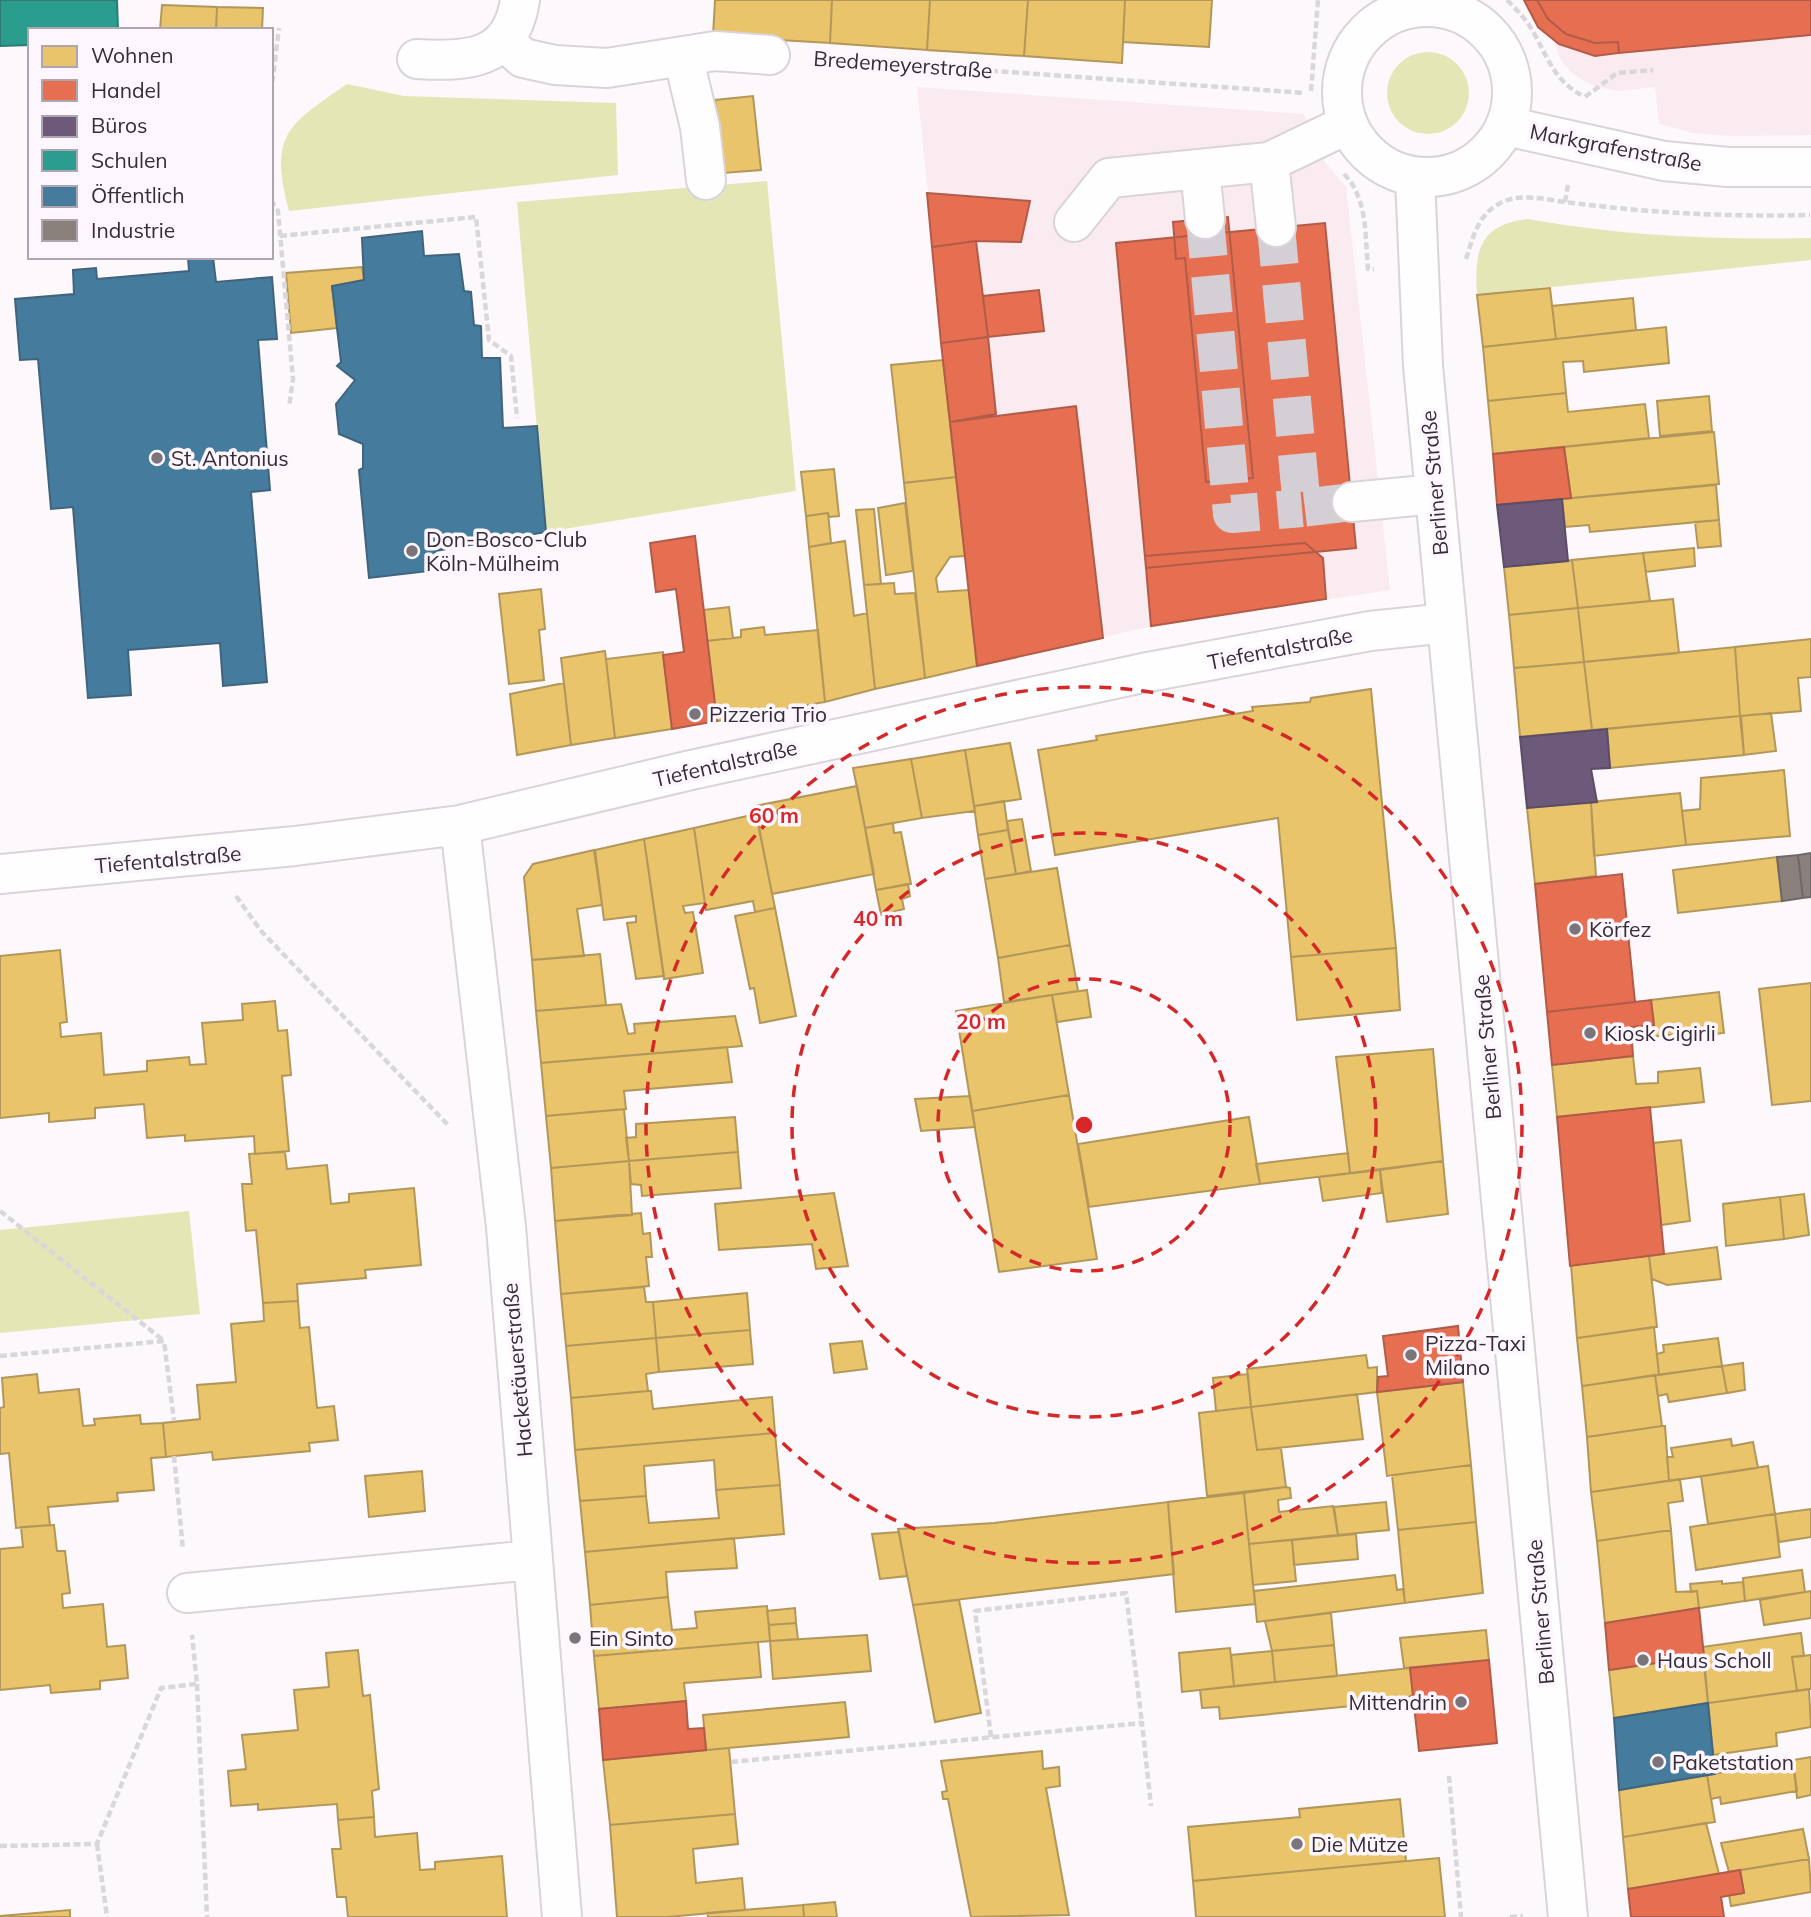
<svg xmlns="http://www.w3.org/2000/svg" width="1811" height="1917" font-family="Mulish,sans-serif">
	<style>
		.commercial { fill: #f9ebf0 }
		.green { fill: #e5e6b5 }
		.homes { fill: #e9c46a; stroke: #b3975a; stroke-width: 2 }
		.shops { fill: #e76f51; stroke: #b15b49; stroke-width: 2 }
		.offices { fill: #6d597a; stroke: #5c4c65; stroke-width: 2 }
		.schools { fill: #2a9d8f; stroke: #2d7b74; stroke-width: 2 }
		.public { fill: #457b9d; stroke: #40647e; stroke-width: 2 }
		.industry { fill: #8a817c; stroke: #706867; stroke-width: 2 }
		.lines { fill: none; stroke-linecap: round; stroke-linejoin: round }
		.minor-tunnel { stroke: #d4cfd4; stroke-width: 38; stroke-dasharray: 38 19; stroke-linecap: butt }
		.minor-casing { stroke: #dad4da; stroke-width: 42 }
		.major-casing { stroke: #dad4da; stroke-width: 42 }
		.path { stroke: #d9d7da; stroke-width: 4.5; stroke-dasharray: 7 3.5; stroke-linecap: butt }
		.minor { stroke: #fffeff; stroke-width: 38 }
		.major { stroke: #fffeff; stroke-width: 38 }
		.ring { fill: none; stroke: #d62828; stroke-width: 3.5; stroke-dasharray: 12 9 }
		.poi-dot { fill: #7a747b; stroke: #fef6fe; stroke-width: 2.5 }
		.labels { text-anchor: middle; dominant-baseline: central; stroke-width: 7; stroke-linejoin: round; paint-order: stroke }
		.street-label { font-size: 21px; fill: #342d35; stroke: #fef6fe }
		.poi-label { font-size: 21px; fill: #342d35; stroke: #fef6fe; text-anchor: start }
		.centre { fill: #d62828; stroke: #fef6fe; stroke-width: 3.5 }
		.ring-label { font-size: 21px; text-anchor: middle; font-weight: bold; fill: #d62828; stroke: #fef6fe; stroke-width: 7; stroke-linejoin: round; paint-order: stroke }
	</style>
	<rect width="100%" height="100%" fill="#fcf8fc"/>
	<!-- commercial -->
	<path class="commercial" d="M1811,0V135L1730,136L1693,133L1659,124L1655,87L1617,91L1594,86L1574,75L1562,62L1547,25Z
		M917,87L1304,114L1318,154L1346,187L1390,590L1148,627L977,666Z"/>
	<!-- green -->
	<path class="green" d="M1387 93a41 41 0 1 1 82 0a41 41 0 1 1-82 0Z
		M347,84L404,96L616,103L618,175L289,211C268,134 289,124 347,84Z
		M767,181L796,491L546,532L517,202Z
		M1528,219C1623,236 1715,240 1811,238V260L1477,295C1474,252 1479,224 1528,219Z
		M189,1211L200,1314L0,1333V1230Z"/>
	<!-- homes -->
	<path class="homes" d="M715,0H832L830,43L713,36Z
		M832,0H930L927,50L830,43Z
		M930,0H1028L1024,56L927,50Z
		M1028,0H1125L1122,63L1024,56Z
		M1125,0H1212L1209,47L1123,42Z
		M162,5L217,7L216,30H160Z
		M217,7L263,8L262,30H216Z
		M753,96L761,170L723,173L715,100Z
		M362,267L364,280L332,286L337,328L291,333L286,273Z
		M1550,288L1556,339L1483,347L1477,295Z
		M1633,298L1636,330L1556,339L1552,306Z
		M1666,327L1669,363L1584,372L1583,361L1563,362L1566,393L1488,401L1483,347Z
		M943,360L956,477L904,483L891,365Z
		M1566,393L1568,412L1645,404L1649,438L1493,454L1488,401Z
		M1709,396L1712,431L1660,436L1657,401Z
		M1714,432L1719,484L1571,498L1564,447Z
		M834,469L839,516L829,517L828,513L806,516L801,472Z
		M956,477L965,556L950,557L936,578L938,592L969,590L977,666L925,678L904,483Z
		M1716,485L1719,520L1590,532L1589,525L1565,527L1562,499Z
		M905,503L913,571L886,575L878,508Z
		M874,509L881,584L864,585L856,510Z
		M828,513L831,543L809,547L806,516Z
		M1719,520L1721,546L1698,548L1695,522Z
		M845,541L854,616L867,613L875,689L825,702L809,547Z
		M1694,548L1695,566L1646,572L1643,553Z
		M1643,553L1650,601L1578,608L1572,560Z
		M1572,560L1578,608L1509,615L1504,567Z
		M894,583L895,594L915,593L925,678L875,689L864,585Z
		M541,589L545,629L539,630L544,680L509,684L499,594Z
		M1673,599L1679,653L1584,662L1578,608Z
		M729,607L733,638L707,641L704,610Z
		M1578,608L1584,662L1514,668L1509,615Z
		M764,627L765,635L818,630L825,702L717,721L707,641L741,637V630Z
		M1811,639V677L1798,678L1801,711L1740,716L1735,647Z
		M1735,647L1740,716L1592,730L1584,662Z
		M605,651L615,738L571,745L561,658Z
		M663,652L672,729L615,738L606,659Z
		M1584,662L1592,730L1520,737L1514,668Z
		M564,683L571,745L517,755L510,694Z
		M1371,689L1396,948L1291,957L1278,818L1055,855L1038,750L1097,740L1096,736L1253,711L1252,707L1310,702L1311,698Z
		M1771,713L1776,751L1744,755L1741,716Z
		M1740,716L1744,755L1610,768L1607,729Z
		M1010,743L1021,799L974,806L965,750Z
		M965,750L975,811L922,818L911,759Z
		M911,759L922,818L865,828L853,768Z
		M1784,770L1790,836L1686,845L1682,811L1700,809L1701,778Z
		M857,786L874,874L772,894L755,806Z
		M1680,793L1686,845L1594,856L1591,802Z
		M1004,801L1008,830L978,835L974,806Z
		M1591,802L1596,876L1535,884L1527,808Z
		M756,814L775,908L755,912L753,901L706,910L694,828Z
		M1022,819L1031,871L1016,874L1007,821Z
		M893,823L894,833L901,832L911,884L876,890L865,828Z
		M694,828L705,903L683,906L685,913L693,912L703,973L664,979L644,839Z
		M1008,830L1016,874L985,879L978,835Z
		M644,839L664,976L636,979L627,923L636,922V916L604,920L595,850Z
		M594,850L602,905L577,909L584,956L532,960L524,877L533,864Z
		M1777,857L1782,901L1678,913L1673,870Z
		M1057,868L1070,945L998,958L985,879Z
		M908,884L910,896L902,899L904,909L881,915L876,890Z
		M775,908L796,1016L760,1023L754,988L750,989L735,916Z
		M1070,945L1078,991L1004,1002L998,958Z
		M1396,948L1400,1010L1297,1020L1291,957Z
		M60,950L67,1022L60,1023L61,1037L101,1033L104,1075L147,1071V1061L189,1057L190,1065L206,1064L202,1023L243,1020L242,1004L275,1001L278,1031L287,1030L291,1075L282,1076L289,1151L255,1154L254,1136L185,1141V1135L147,1138L144,1104L95,1108V1118L49,1122V1113L0,1118V956Z
		M600,954L606,1005L536,1011L532,960Z
		M1811,983V1101L1772,1105L1759,989Z
		M1087,990L1091,1017L1057,1022L1052,995Z
		M1719,992L1724,1033L1699,1036L1698,1032L1631,1039V1027L1654,1025L1651,1000Z
		M1052,995L1069,1095L972,1111L956,1011Z
		M621,1004L628,1034L635,1033L634,1024L735,1016L742,1046L541,1063L536,1011Z
		M727,1047L732,1082L624,1091L626,1109L546,1116L541,1063Z
		M1433,1049L1443,1161L1350,1173L1336,1057Z
		M1633,1056L1636,1084L1658,1083V1072L1700,1068L1704,1102L1557,1117L1552,1065Z
		M1069,1095L1097,1259L999,1272L972,1111Z
		M970,1096L975,1127L921,1131L915,1099Z
		M624,1109L629,1161L551,1168L546,1116Z
		M735,1117L738,1152L629,1161L626,1138L636,1137V1124Z
		M1249,1117L1260,1184L1089,1207L1078,1144Z
		M1681,1140L1690,1221L1661,1225L1653,1143Z
		M285,1152L287,1169L327,1165L331,1204L349,1202V1194L414,1188L421,1265L365,1270L366,1278L297,1284L298,1301L263,1303L256,1230L246,1231L242,1184H252L249,1154Z
		M738,1152L741,1188L642,1196L641,1185L631,1184L629,1161Z
		M1348,1153L1350,1173L1260,1184L1256,1164Z
		M629,1161L632,1215L555,1221L551,1168Z
		M1443,1161L1448,1214L1387,1222L1380,1170Z
		M1380,1170L1382,1193L1323,1201L1319,1177Z
		M834,1193L848,1266L816,1269L812,1244L719,1250L715,1204Z
		M1804,1194L1809,1235L1784,1239L1780,1197Z
		M1780,1197L1784,1239L1726,1246L1723,1204Z
		M641,1213L643,1234L650,1233L652,1257H646L649,1286L561,1294L555,1221Z
		M1717,1247L1721,1279L1667,1285L1652,1279L1649,1256Z
		M1649,1256L1657,1327L1577,1338L1571,1265Z
		M644,1287L646,1302H653L656,1338L566,1346L561,1294Z
		M747,1293L750,1330L656,1338L653,1302Z
		M298,1301L300,1328L309,1327L317,1408L334,1406L338,1440L309,1443L310,1451L213,1460L212,1452L166,1457L163,1423L200,1419L197,1385L236,1382L231,1324L264,1321L263,1303Z
		M1654,1327L1659,1375L1582,1386L1577,1338Z
		M750,1330L753,1364L659,1372L656,1338Z
		M656,1338L659,1372L646,1374L648,1391L571,1398L566,1346Z
		M1718,1338L1722,1366L1659,1375L1657,1354L1664,1352L1663,1345Z
		M862,1341L867,1369L834,1373L830,1344Z
		M1366,1355L1368,1368L1377,1367V1392L1251,1407L1247,1369Z
		M1743,1363L1745,1390L1727,1393L1722,1366Z
		M1722,1366L1727,1393L1669,1402L1667,1394L1658,1396L1655,1375Z
		M37,1374L39,1393L79,1389L83,1426L95,1425L94,1419L140,1415L141,1424L163,1423L166,1457L151,1458L154,1490L117,1493L118,1501L48,1507L50,1525L16,1528L9,1453L0,1454V1408L4,1407L2,1378Z
		M1248,1374L1251,1407L1216,1411L1213,1378Z
		M1655,1375L1662,1426L1587,1437L1582,1386Z
		M1463,1382L1471,1465L1387,1476L1377,1392Z
		M648,1391H651L653,1409L772,1397L775,1433L575,1450L571,1398Z
		M1357,1394L1363,1439L1257,1450L1251,1407Z
		M1251,1407L1257,1450L1281,1448L1286,1487L1207,1496L1199,1413Z
		M1662,1426H1665L1669,1481L1591,1492L1587,1437Z
		M775,1433L780,1485L716,1490L714,1460L644,1466L646,1496L580,1501L575,1450Z
		M1731,1439L1732,1446L1753,1442L1758,1468L1669,1481L1667,1457H1673L1671,1448Z
		M1471,1465L1476,1522L1398,1530L1392,1475Z
		M1768,1466L1775,1514L1708,1524L1701,1476Z
		M422,1471L425,1511L369,1517L365,1476Z
		M1680,1479L1683,1501L1668,1503L1671,1530L1597,1541L1591,1492Z
		M780,1485L784,1534L585,1552L580,1501L646,1496L649,1523L719,1518L716,1490Z
		M1286,1487L1290,1488L1291,1498L1278,1500L1279,1512L1333,1506L1338,1535L1249,1544L1244,1493Z
		M1244,1493L1255,1604L1176,1612L1168,1502Z
		M1168,1502L1174,1574L913,1605L898,1529L994,1523Z
		M1386,1502L1389,1530L1338,1535L1334,1507Z
		M1811,1509V1537L1779,1542L1775,1514Z
		M1775,1514L1780,1557L1696,1570L1690,1527Z
		M1476,1522L1483,1593L1405,1603L1398,1530Z
		M54,1525L57,1551H65L70,1593L62,1594L63,1608L103,1604L107,1647L125,1645L128,1678L100,1681V1689L51,1693L50,1685L0,1690V1549L23,1547L21,1527Z
		M1671,1530L1676,1592L1697,1591L1699,1608L1605,1623L1597,1541Z
		M899,1532L907,1576L880,1579L872,1534Z
		M1356,1534L1358,1559L1294,1565L1292,1540Z
		M734,1538L737,1568L666,1572L668,1597L590,1605L585,1552Z
		M1292,1540L1296,1581L1253,1585L1249,1544Z
		M1802,1570L1805,1592L1745,1601L1743,1578Z
		M1395,1575L1397,1590L1403,1589L1405,1603L1257,1622L1254,1591Z
		M1722,1581V1584L1743,1582L1745,1601L1699,1608L1697,1591L1691,1592L1690,1584Z
		M1811,1591V1618L1764,1625L1760,1600Z
		M668,1597L672,1630L697,1628L695,1612L767,1606L770,1641L594,1656L590,1605Z
		M959,1600L981,1713L935,1722L913,1605Z
		M795,1608L796,1623L769,1625L767,1611Z
		M1331,1613L1334,1645L1272,1651L1265,1621Z
		M796,1623L798,1639L770,1641L769,1625Z
		M1486,1630L1489,1660L1404,1668L1400,1638Z
		M1801,1633L1804,1656L1792,1657L1797,1691L1708,1703L1702,1647Z
		M867,1635L871,1671L773,1679L770,1641Z
		M758,1642L761,1677L684,1683L686,1701L599,1709L594,1656Z
		M1334,1645L1337,1676L1275,1682L1272,1651Z
		M1230,1648L1234,1686L1182,1692L1179,1653Z
		M358,1650L363,1696L370,1695L379,1789L372,1791L374,1817L338,1820L337,1804L258,1810V1804L231,1806L228,1771L246,1769L242,1735L298,1730L294,1690L329,1687L326,1653Z
		M1272,1651L1275,1682L1234,1686L1231,1655Z
		M1811,1655V1689L1797,1691L1792,1657Z
		M1704,1656L1708,1703L1614,1718L1609,1670Z
		M1410,1668L1413,1694L1403,1701L1220,1719L1219,1707L1202,1708L1200,1690Z
		M1809,1689L1811,1727L1776,1733L1777,1746L1713,1755L1708,1703Z
		M845,1702L849,1737L706,1750L703,1715Z
		M729,1748L735,1814L610,1825L603,1760Z
		M1042,1751L1043,1769L1059,1767L1060,1786L1046,1788L1069,1915L971,1917L948,1799H943L942,1792L947,1791L941,1761Z
		M1811,1757V1795L1797,1798L1793,1760Z
		M1793,1760L1797,1791L1721,1804L1720,1797L1711,1799L1707,1775Z
		M1707,1775L1715,1822L1623,1837L1619,1790Z
		M1400,1799L1406,1861L1193,1881L1188,1827L1300,1817L1299,1809Z
		M735,1814L738,1844L693,1849L696,1883L742,1878L745,1910L667,1917H617L610,1825Z
		M374,1817L375,1837L417,1833L420,1870L435,1869V1862L502,1856L507,1917H348L346,1897H337L332,1849H341L338,1820Z
		M1706,1823L1719,1874L1628,1889L1623,1837Z
		M1803,1829L1809,1859L1729,1872L1721,1843Z
		M1439,1858L1445,1917H1196L1193,1881Z
		M1809,1859L1811,1892L1731,1906L1729,1895L1744,1893L1740,1870Z
		M835,1902L837,1917H804L803,1905Z
		M803,1905L804,1917H708L707,1913Z
		M70,1910V1917H0V1916Z"/>
	<!-- shops -->
	<path class="shops" d="M1524,0H1537L1548,19L1566,34L1595,43L1618,42L1619,53L1595,56L1559,44L1538,27Z
		M1811,0V35L1619,53L1618,42L1595,43L1566,34L1548,19L1537,0Z
		M927,193L1030,201L1021,242L976,241L932,247Z
		M1228,217L1253,478L1206,482L1185,258L1176,259L1173,222Z
		M1325,223L1356,548L1146,568L1116,243Z
		M976,241L988,337L941,343L932,247Z
		M1039,290L1044,331L988,337L983,296Z
		M988,337L996,414L950,422L941,343Z
		M1076,406L1103,638L977,666L950,422Z
		M1564,447L1571,498L1497,505L1493,454Z
		M695,536L717,721L672,729L663,655L684,652L676,589L656,592L650,543Z
		M1305,543L1323,558L1326,599L1151,626L1145,556Z
		M1622,874L1635,1002L1547,1012L1535,884Z
		M1651,1000L1654,1025L1631,1027L1633,1056L1552,1065L1547,1012Z
		M1650,1107L1664,1254L1570,1266L1557,1117Z
		M1458,1326L1463,1382L1377,1392L1378,1377L1388,1376L1383,1336Z
		M1699,1608L1704,1656L1609,1670L1605,1623Z
		M1489,1660L1497,1743L1419,1751L1410,1668Z
		M686,1701L688,1729L704,1728L706,1750L603,1760L599,1709Z
		M1740,1870L1744,1893L1721,1897L1724,1917H1631L1628,1889Z"/>
	<!-- offices -->
	<path class="offices" d="M1562,499L1568,561L1504,567L1497,505Z
		M1607,729L1610,768L1591,769L1597,802L1527,808L1520,737Z"/>
	<!-- schools -->
	<path class="schools" d="M0,0H117L118,30H30V45L0,46Z"/>
	<!-- public -->
	<path class="public" d="M422,231L424,256L459,254L464,291L471,292L474,325L481,326L482,358H500L503,428L537,426L546,532L435,551L438,570L369,578L359,470L363,468V444L339,434L336,404L355,380L337,366L341,362L332,286L364,280L362,238Z
		M213,257L216,282L272,277L277,339L258,340L270,490L251,492L267,682L223,686L220,643L128,650L131,695L88,698L73,507L51,509L38,359L20,360L15,299L74,294L73,270L96,268L97,279L189,271L188,258Z
		M1708,1703L1715,1774L1619,1790L1614,1718Z"/>
	<!-- industry -->
	<path class="industry" d="M1811,853V897L1803,898L1798,855Z
		M1798,855L1803,898L1782,901L1777,857Z"/>
	<g class="lines">
		<!-- minor-tunnel -->
		<path class="minor-tunnel" d="M1205,219L1232,514L1302,508
			M1276,227L1302,508L1352,502"/>
		<!-- minor casing -->
		<g class="minor-casing">
			<path id="minor" d="M504,41L523,58L555,65L607,68L715,51L770,55
				M683,56L700,127L706,180
				M417,59C468,62 511,60 520,0
				M1200,170L1205,219
				M1415,177L1423,366L1568,1917
				M1074,222L1109,178L1269,162
				M1276,227L1269,162L1348,124
				M1352,502L1435,494
				M460,825L506,1227L562,1917
				M0,874L295,846L460,825L691,770L1143,673L1370,631L1447,623
				M187,1593L533,1560"/>
		</g>
		<!-- major casing -->
		<g class="major-casing">
			<path id="major" d="M1342 92a85 85 0 1 1 170 0a85 85 0 1 1-170 0Z
				M1506,126L1664,161L1728,167H1811"/>
		</g>
		<!-- path -->
		<path class="path" d="M1507,0C1518,11 1528,21 1535,35C1549,61 1555,80 1581,95
			M813,58L1304,93
			M1311,91L1318,0
			M271,93L279,28
			M1585,97L1617,73L1653,70
			M271,174V179
			M1344,174C1368,198 1365,237 1368,269H1374
			M271,200L278,211L293,379L289,407
			M1565,202L1568,185
			M280,236L476,217L489,340L511,356L517,418
			M1466,259C1473,238 1477,217 1497,205C1517,192 1543,199 1565,202C1651,213 1723,217 1810,215
			M236,896L261,931L449,1126
			M0,1211L163,1340
			M0,1356L164,1341L174,1421
			M174,1456L183,1550
			M197,1684L207,1917
			M991,1737L975,1611L1126,1593L1142,1723
			M731,1762L1142,1723L1151,1806
			M1449,1776L1461,1917
			M97,1844L107,1917
			M0,1846L97,1844L161,1688L197,1684L192,1635
			M1510,1917L1523,1916"/>
		<!-- minor -->
		<use href="#minor" class="minor"/>
		<!-- major -->
		<use href="#major" class="major"/>
	</g>
	<!-- distance rings -->
	<g class="ring">
		<circle cx="1084" cy="1125" r="146"/>
		<circle cx="1084" cy="1125" r="292"/>
		<circle cx="1084" cy="1125" r="438"/>
	</g>
	<!-- markers -->
	<g class="poi-dot">
		<circle cx="157" cy="458" r="7"/>
		<circle cx="412" cy="551" r="7"/>
		<circle cx="695" cy="714" r="7"/>
		<circle cx="1575" cy="929" r="7"/>
		<circle cx="1590" cy="1033" r="7"/>
		<circle cx="1411" cy="1355" r="7"/>
		<circle cx="575" cy="1638" r="7"/>
		<circle cx="1643" cy="1660" r="7"/>
		<circle cx="1461" cy="1702" r="7"/>
		<circle cx="1658" cy="1762" r="7"/>
		<circle cx="1297" cy="1844" r="7"/>
	</g>
	<g class="labels">
		<!-- street labels -->
		<g class="street-label">
			<text transform="translate(903 64) rotate(4)">Bredemeyerstraße</text>
			<text transform="translate(1616 147) rotate(11)">Markgrafenstraße</text>
			<text transform="translate(1434 483) rotate(-95)">Berliner Straße</text>
			<text transform="translate(1280 648) rotate(-11)">Tiefentalstraße</text>
			<text transform="translate(725 763) rotate(-13)">Tiefentalstraße</text>
			<text transform="translate(168 859) rotate(-5)">Tiefentalstraße</text>
			<text transform="translate(1487 1047) rotate(-95)">Berliner Straße</text>
			<text transform="translate(517 1370) rotate(-95)">Hacketäuerstraße</text>
			<text transform="translate(1540 1612) rotate(-95)">Berliner Straße</text>
		</g>
		<!-- poi labels -->
		<g class="poi-label">
			<text x="171" y="458">St. Antonius</text>
			<text x="426" y="539">Don-Bosco-Club<tspan x="426" dy="24">Köln-Mülheim</tspan></text>
			<text x="709" y="714">Pizzeria Trio</text>
			<text x="1589" y="929">Körfez</text>
			<text x="1604" y="1033">Kiosk Cigirli</text>
			<text x="1425" y="1343">Pizza-Taxi<tspan x="1425" dy="24">Milano</tspan></text>
			<text x="589" y="1638">Ein Sinto</text>
			<text x="1657" y="1660">Haus Scholl</text>
			<text x="1447" y="1702" text-anchor="end">Mittendrin</text>
			<text x="1672" y="1762">Paketstation</text>
			<text x="1311" y="1844">Die Mütze</text>
		</g>
	</g>
	<circle cx="1084" cy="1125" r="10" class="centre"/>
	<g class="ring-label">
		<text x="774" y="823">60 m</text>
		<text x="878" y="926">40 m</text>
		<text x="981" y="1029">20 m</text>
	</g>
	<!-- legend -->
	<rect x="28" y="28" width="245" height="231" fill="#fef6fe" stroke="#ada6ae" stroke-width="2"/>
	<rect x="42" y="46" width="35" height="21" fill="#e9c46a" stroke="#ada6ae" stroke-width="2"/>
	<text x="91" y="63" font-size="21" fill="#342d35">Wohnen</text>
	<rect x="42" y="80" width="35" height="21" fill="#e76f51" stroke="#ada6ae" stroke-width="2"/>
	<text x="91" y="98" font-size="21" fill="#342d35">Handel</text>
	<rect x="42" y="116" width="35" height="21" fill="#6d597a" stroke="#ada6ae" stroke-width="2"/>
	<text x="91" y="133" font-size="21" fill="#342d35">Büros</text>
	<rect x="42" y="150" width="35" height="21" fill="#2a9d8f" stroke="#ada6ae" stroke-width="2"/>
	<text x="91" y="168" font-size="21" fill="#342d35">Schulen</text>
	<rect x="42" y="186" width="35" height="21" fill="#457b9d" stroke="#ada6ae" stroke-width="2"/>
	<text x="91" y="203" font-size="21" fill="#342d35">Öffentlich</text>
	<rect x="42" y="220" width="35" height="21" fill="#8a817c" stroke="#ada6ae" stroke-width="2"/>
	<text x="91" y="238" font-size="21" fill="#342d35">Industrie</text>
</svg>
